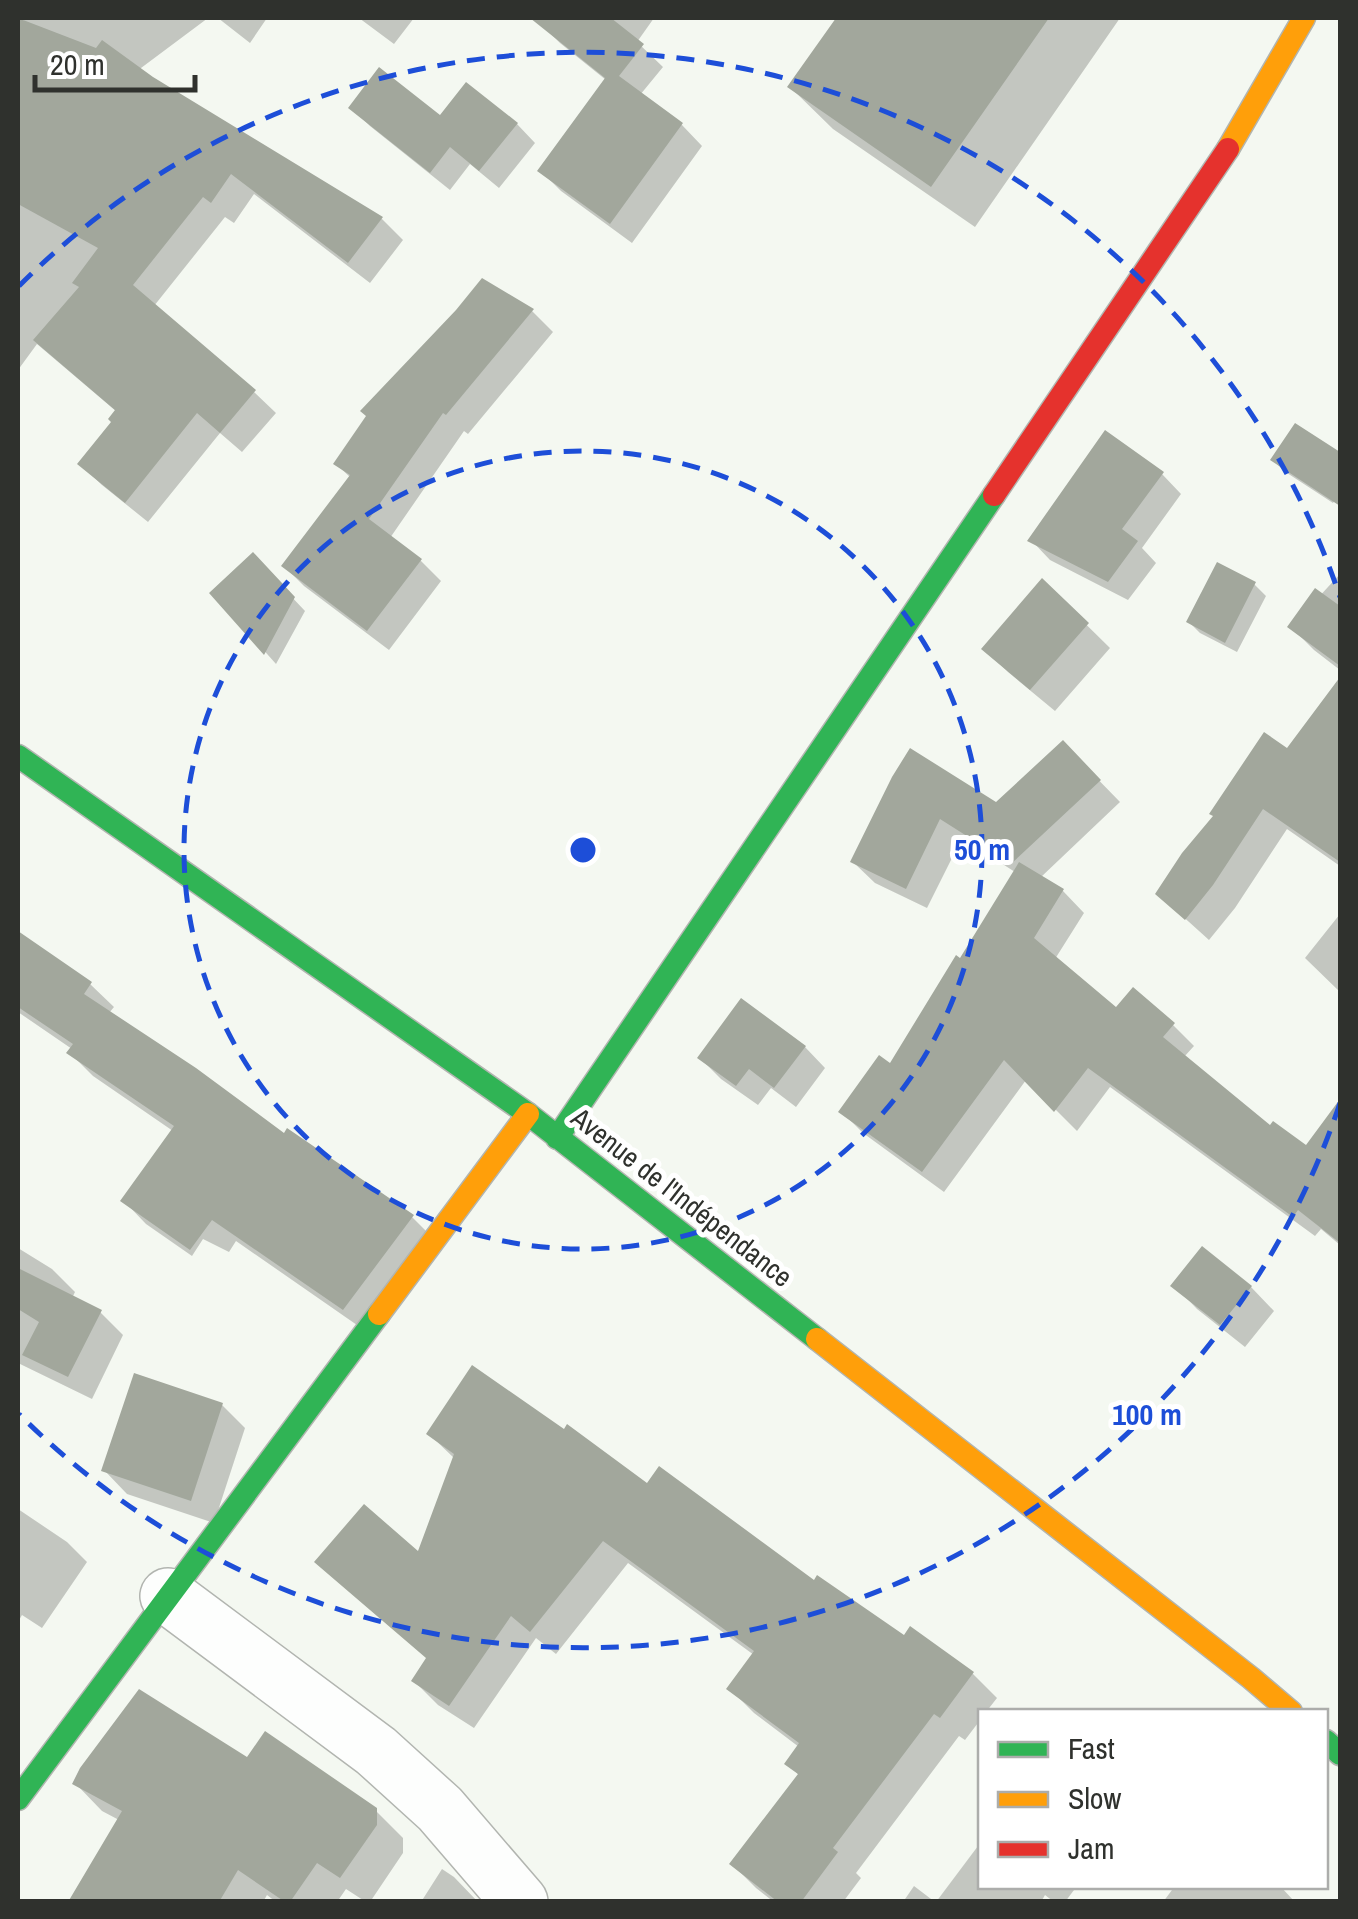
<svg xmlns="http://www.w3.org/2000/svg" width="1358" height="1919" font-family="'Archivo Narrow',sans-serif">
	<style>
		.shadow { fill: #0003 }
		.building { fill: #a2a79c }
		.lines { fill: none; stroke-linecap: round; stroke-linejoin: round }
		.street-casing { stroke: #b2b5b0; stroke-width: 58 }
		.fast-casing { stroke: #b2b5b0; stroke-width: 25 }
		.slow-casing { stroke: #b2b5b0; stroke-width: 25 }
		.jam-casing { stroke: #b2b5b0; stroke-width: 25 }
		.street { stroke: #fdfefd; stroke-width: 55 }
		.fast { stroke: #30b455; stroke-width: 22 }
		.slow { stroke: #ff9f0a; stroke-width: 22 }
		.jam { stroke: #e5322d; stroke-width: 22 }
		.ring { fill: none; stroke: #1d4ed8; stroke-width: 5; stroke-dasharray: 18 12 }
		.labels { text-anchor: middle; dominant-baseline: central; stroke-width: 10; stroke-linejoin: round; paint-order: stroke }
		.street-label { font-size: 28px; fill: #2f312d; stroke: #fff }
		.centre { fill: #1d4ed8; stroke: #fff; stroke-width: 5 }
		.ring-label { font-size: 30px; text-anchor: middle; font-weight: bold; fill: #1d4ed8; stroke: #fff; stroke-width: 10; stroke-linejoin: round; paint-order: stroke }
	</style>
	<rect width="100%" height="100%" fill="#f4f8f1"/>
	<!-- shadow -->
	<path class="shadow" d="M25,18H208L137,71L382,219L403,240L370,283L254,194L234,223L225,217L154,306L254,392L276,413L242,452L220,433L148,522L102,485L80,464L114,422L117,412L37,344L18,370V33Z
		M218,18H267L250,43Z
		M359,18H414L394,44Z
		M543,18H654L637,42L663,67L640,95L682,125L702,146L632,243L561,191L540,170L606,80L560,43L539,22Z
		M839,18H1120L975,227L833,129L790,87Z
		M351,107L440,119L517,124L535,143L499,188L470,164L450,190L370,126Z
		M483,281L532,311L553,332L468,434L464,431L390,538L421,561L441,581L389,650L304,586L284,566L351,478L336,464Z
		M1296,426L1340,455V492L1333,503L1284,471L1273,460Z
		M1162,474L1181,494L1142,548L1156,563L1128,600L1050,560L1031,540Z
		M253,556L305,611L276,664L213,593Z
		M1340,574V670L1314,650L1291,627Z
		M1042,581L1110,648L1055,711L1008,672L984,648Z
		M1254,584L1266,596L1237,652L1200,633L1189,622Z
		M1292,746L1340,782V866L1287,829L1235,908L1209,940L1158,894Z
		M1084,765L1120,802L1040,878L1063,891L1084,913L1055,959L1116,1011L1173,1025L1194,1046L1184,1057L1271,1129L1306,1148L1332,1114L1340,1121V1245L1321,1229L1315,1236L1110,1087L1077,1131L1026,1080L944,1192L863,1133L842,1112L890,1066L960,961L1015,872L962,838L927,908L875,883L853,862L895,779L996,805Z
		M1340,914V992L1305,958Z
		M18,934L90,984L114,1007L109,1013L284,1137L412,1217L435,1240L367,1332L236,1241L229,1252L203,1239L192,1256L146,1224L123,1200L173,1131L93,1076L70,1053L72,1049L18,1012Z
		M805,1047L825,1068L796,1107L771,1088L758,1105L721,1079L700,1058Z
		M18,1248L52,1269L75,1292L72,1298L100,1312L123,1335L92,1399L18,1363Z
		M1174,1285L1251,1287L1274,1311L1245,1347L1197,1309Z
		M222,1405L245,1428L214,1523L127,1494L104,1470Z
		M429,1434L648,1486L814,1583L904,1639L911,1630L973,1674L997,1698L986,1712H981V1719L965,1740L959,1736L856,1873L861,1878L843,1902H774L756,1888L732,1864L800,1776L787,1763L799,1747L754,1713L730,1689L754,1655L628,1563L556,1654L536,1638L474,1728L438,1705L414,1681L428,1660L419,1555L455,1459Z
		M18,1509L67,1542L87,1562L42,1628L22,1615L18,1622Z
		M248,1761L375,1810L403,1838V1853L370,1902H366L346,1889L337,1902H276L267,1895L263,1902H71L119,1820L102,1811L75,1783Z
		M981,1842V1886H1077L1065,1902H1054L1045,1895L1041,1902H936Z
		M442,1869L454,1877L478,1902H421Z
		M914,1886L935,1902H903Z
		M1175,1886H1280L1295,1902H1163Z"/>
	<!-- building -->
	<path class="building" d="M18,18L96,48L102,40L153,77L383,217L348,263L231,174L211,203L203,197L133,285L256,390L220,433L197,413L125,503L77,464L111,422L108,419L115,410L33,340L79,287L72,283L98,248L18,204Z
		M530,18H611L644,44L619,76L683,123L610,224L537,171L605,78Z
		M836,18H1049L931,187L787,87Z
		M379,67L440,115L466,82L518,123L479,171L450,147L430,173L348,108Z
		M482,278L534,309L446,415L443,413L369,519L422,559L367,631L281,566L350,475L333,464L366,416L360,411L456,310Z
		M1295,423L1340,452V506L1270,460Z
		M1105,430L1164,472L1122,529L1138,541L1108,582L1027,541Z
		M253,552L295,597L264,655L209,593Z
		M1217,562L1256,582L1225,643L1186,622Z
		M1042,578L1089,623L1030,690L981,649Z
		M1315,588L1340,606V666L1287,627Z
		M1340,677V862L1263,809L1213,885L1185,920L1155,894L1182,853L1213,816L1209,814L1264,732L1287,748Z
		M1063,740L1101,780L1011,864L940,819L906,889L850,862L892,777L910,748L996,802Z
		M1019,862L1064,889L1034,938L1116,1007L1133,987L1175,1023L1163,1037L1270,1125L1273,1121L1306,1145L1340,1099V1243L1298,1210L1293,1217L1088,1068L1054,1112L1004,1060L922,1172L838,1112L879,1055L890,1063L956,955L960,958Z
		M18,931L92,982L84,994L196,1068L284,1133L287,1128L414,1215L343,1310L212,1220L190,1250L120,1201L174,1126L66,1053L73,1044L18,1007Z
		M741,998L806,1046L774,1088L749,1069L736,1086L697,1058Z
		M1202,1246L1252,1286L1220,1325L1170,1286Z
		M18,1268L102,1310L68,1377L22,1355L39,1322L18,1309Z
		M472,1365L564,1429L567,1424L647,1483L659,1466L814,1580L817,1575L904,1635L910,1626L974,1672L940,1718L934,1714L833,1848L838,1852L801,1902H778L729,1864L798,1774L784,1764L799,1743L726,1689L754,1651L603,1541L530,1632L511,1616L449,1706L411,1681L426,1658L314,1562L364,1504L418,1551L454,1454L426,1434Z
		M134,1373L223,1403L191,1501L101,1471Z
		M139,1689L247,1757L265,1731L377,1808V1825L340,1878L317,1863L290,1902H285L238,1870L219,1902H68L122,1811L72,1784L80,1768Z"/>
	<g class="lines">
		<!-- street casing -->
		<g class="street-casing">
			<path id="street" d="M168,1596L376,1751L440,1809L520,1902"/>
		</g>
		<!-- fast casing -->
		<g class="fast-casing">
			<path id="fast" d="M18,756L528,1114L817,1339
				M557,1138L994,495
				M1326,1741L1340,1754
				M18,1799L379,1314"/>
		</g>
		<!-- slow casing -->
		<g class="slow-casing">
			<path id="slow" d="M1228,149L1304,18
				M379,1314L528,1114
				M817,1339L1251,1678L1291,1712"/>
		</g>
		<!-- jam casing -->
		<g class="jam-casing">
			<path id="jam" d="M994,495L1228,149"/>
		</g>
		<!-- street -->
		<use href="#street" class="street"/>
		<!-- fast -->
		<use href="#fast" class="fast"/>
		<!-- slow -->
		<use href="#slow" class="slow"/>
		<!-- jam -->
		<use href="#jam" class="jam"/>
	</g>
	<!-- distance rings -->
	<g class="ring">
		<circle cx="583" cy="850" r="399"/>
		<path d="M1340 1103A798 798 0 0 1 19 1414M19 286A798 798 0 0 1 1340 597"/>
	</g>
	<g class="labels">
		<!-- street labels -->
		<g class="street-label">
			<text transform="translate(682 1197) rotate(38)">Avenue de l'Indépendance</text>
		</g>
	</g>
	<circle cx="583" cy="850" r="15" class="centre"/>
	<g class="ring-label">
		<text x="982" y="860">50 m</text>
		<text x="1147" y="1425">100 m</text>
	</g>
	<!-- border -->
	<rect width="1358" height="1919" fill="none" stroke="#2f312d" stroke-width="40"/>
	<!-- legend -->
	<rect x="978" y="1709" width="350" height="180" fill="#ffffff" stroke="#acadab" stroke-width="2.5"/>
	<rect x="998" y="1742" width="50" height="15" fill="#30b455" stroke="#acadab" stroke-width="2.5"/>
	<text x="1068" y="1759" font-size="30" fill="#2f312d">Fast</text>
	<rect x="998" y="1792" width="50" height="15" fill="#ff9f0a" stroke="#acadab" stroke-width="2.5"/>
	<text x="1068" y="1809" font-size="30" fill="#2f312d">Slow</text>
	<rect x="998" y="1842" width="50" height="15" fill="#e5322d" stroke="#acadab" stroke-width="2.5"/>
	<text x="1068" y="1859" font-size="30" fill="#2f312d">Jam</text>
	<!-- scale -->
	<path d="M35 75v15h160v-15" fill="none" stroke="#2f312d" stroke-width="5"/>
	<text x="50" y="75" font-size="30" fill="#2f312d" stroke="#ffffff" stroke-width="8" paint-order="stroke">20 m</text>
</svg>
